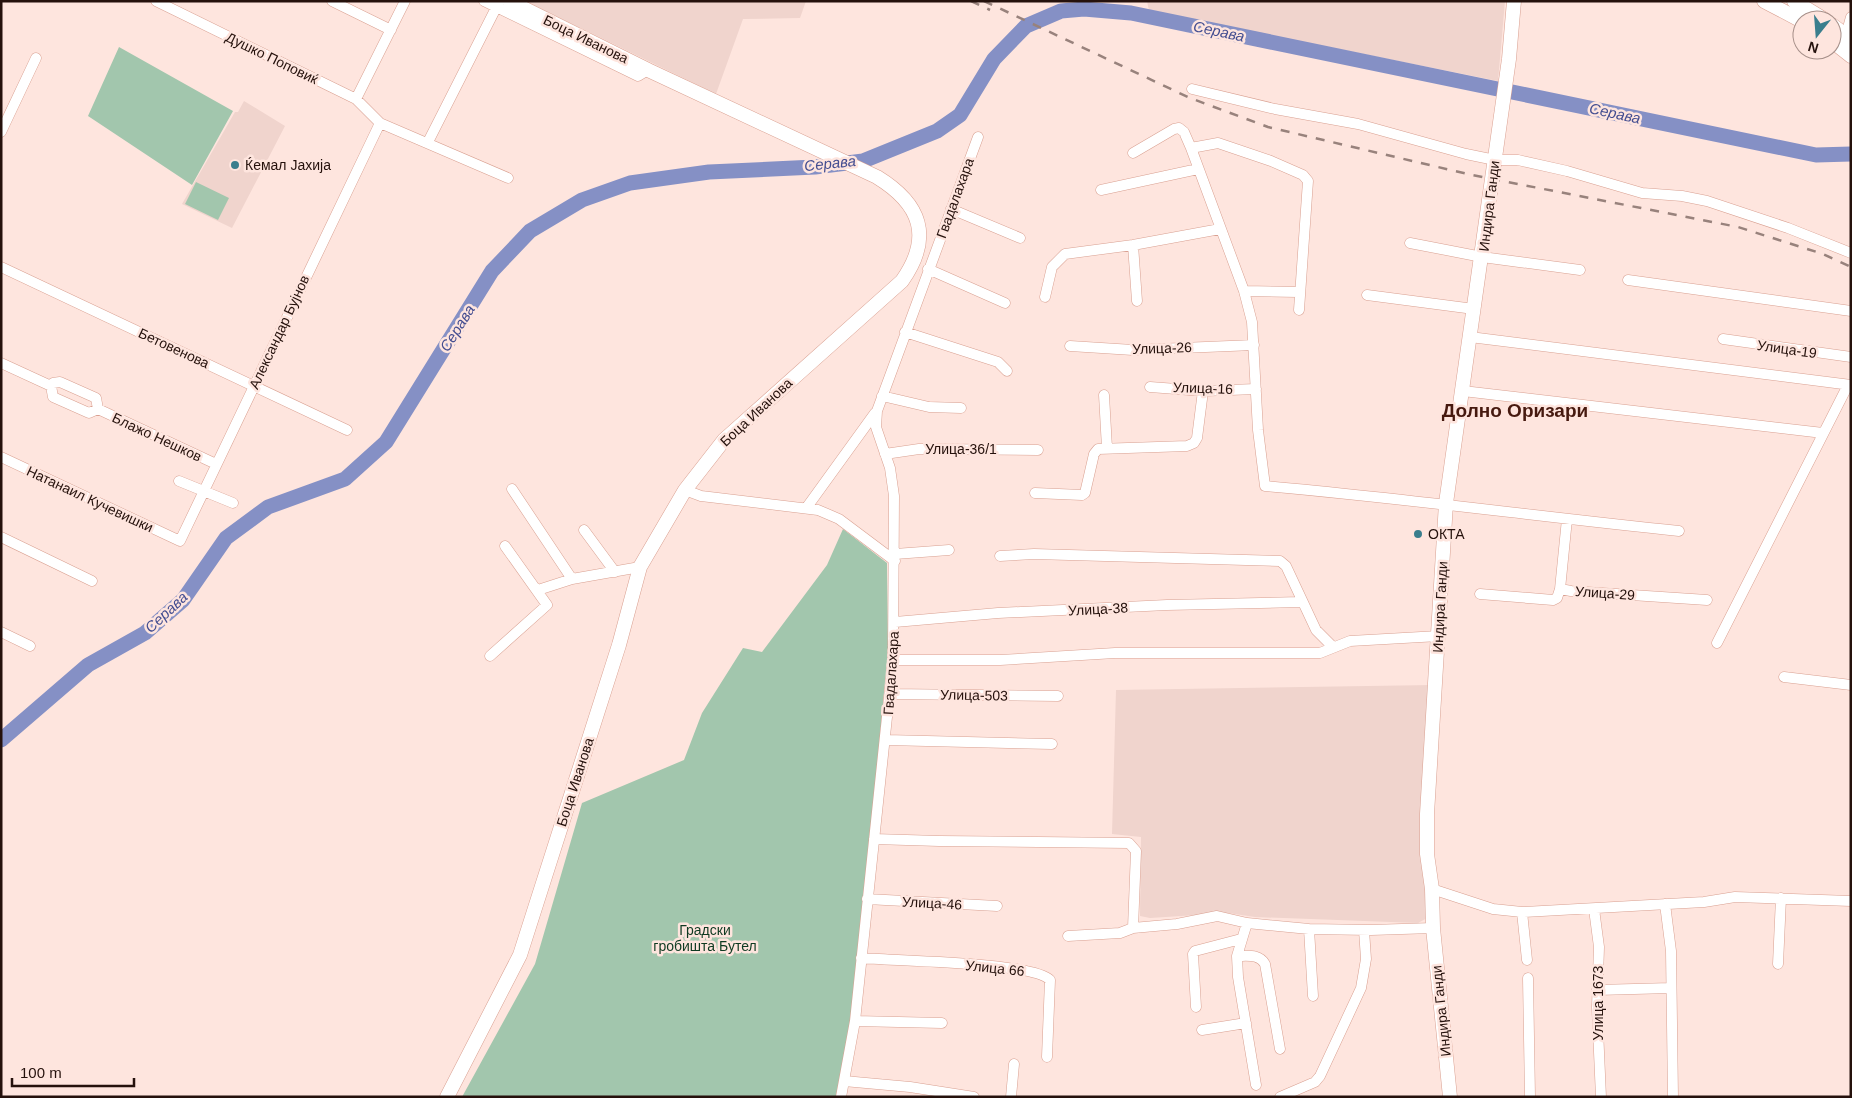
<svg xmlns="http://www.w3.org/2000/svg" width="1852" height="1098" font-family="Helvetica,sans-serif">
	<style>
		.built { fill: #f0d4cd }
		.green { fill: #a2c6ad }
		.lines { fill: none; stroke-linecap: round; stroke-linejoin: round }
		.river { stroke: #8590c5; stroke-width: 15 }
		.street-casing { stroke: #d9a091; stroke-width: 11 }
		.secondary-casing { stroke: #d9a091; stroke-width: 15 }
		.street { stroke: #fff; stroke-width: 10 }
		.secondary { stroke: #fff; stroke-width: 14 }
		.rail { stroke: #98827c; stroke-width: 2.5; stroke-dasharray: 9 9; stroke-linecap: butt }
		.poi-dot { fill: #3a7e8d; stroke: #fee5de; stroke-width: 2 }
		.labels { text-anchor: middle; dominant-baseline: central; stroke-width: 5; stroke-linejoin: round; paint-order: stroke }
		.street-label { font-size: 14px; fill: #25110c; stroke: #fee5de }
		.poi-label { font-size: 14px; fill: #25110c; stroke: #fee5de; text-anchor: start }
		.park-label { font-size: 14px; fill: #0e3a21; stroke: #fee5de }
		.water-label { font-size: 15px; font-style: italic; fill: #434d90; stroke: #fee5de }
		.district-label { font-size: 19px; font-weight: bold; fill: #46190f; stroke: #fee5de }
	</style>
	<rect width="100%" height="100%" fill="#fee5de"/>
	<!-- built -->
	<path class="built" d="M525,1H806L800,18L743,19L716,94Z
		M1147,1H1505L1498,81L1149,11Z
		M244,101L285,126L232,228L182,204L235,112H238Z
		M1433,685L1429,917L1418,923L1255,917L1228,913L1150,918L1140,916L1141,837L1112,834L1116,690Z"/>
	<!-- green -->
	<path class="green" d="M119,47L233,111L192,185L88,116Z
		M196,182L229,198L218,220L185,204Z
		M843,529L887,563L888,648L860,958L839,1097H462L535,964L582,803L684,760L702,713L743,648L762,652L827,565Z"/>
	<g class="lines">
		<!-- river -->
		<path class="river" d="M1,740L88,665L145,633L183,600L226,538L268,507L345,479L386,442L492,271L530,231L582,200L630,183L709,172L815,167L863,161L937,131L960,115L994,59L1026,26L1061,11L1084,9L1131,13L1816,155L1851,154"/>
		<!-- street casing -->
		<g class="street-casing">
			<path id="street" d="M156,1L356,99L380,123L508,178
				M332,1L391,30
				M484,1L638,76L648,70
				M1846,35L1851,17
				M1192,89L1275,109L1358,124L1466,154L1495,160H1518L1567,171L1642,193L1682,196L1707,201L1788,228L1851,253
				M356,99L405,1
				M1,132L36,58
				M428,142L499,2
				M1191,148L1218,143L1271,161L1303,175L1308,181L1299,310
				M1133,153L1174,129L1179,128L1184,132L1191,148L1244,291L1252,322L1258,430L1265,486C1404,498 1541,517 1679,531
				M1101,190L1198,169
				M951,209L1020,238
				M1410,243L1482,257L1580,270
				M1133,245L1137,301
				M1,267L347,430
				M928,269L1005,303
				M1628,280L1851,311
				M1244,291L1298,292
				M1367,295L1474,309
				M1045,297L1052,267L1065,254L1133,245L1220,229
				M905,332L998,362L1007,371
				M1470,337L1851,385
				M1723,339L1851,357
				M1070,346L1133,350L1254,345
				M1,363L51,386L53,397L89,413L98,409L216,464
				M51,386L53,383L60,382L96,398L98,409
				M1150,387L1203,391L1256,389
				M1463,391L1823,433
				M1104,395L1107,448
				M882,396L929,407L961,408
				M885,454L919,449L1038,450
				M1,457L180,541L380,123
				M179,481L233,503
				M512,489L572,579
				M685,490L701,496L818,510L839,519L895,561
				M1035,493L1082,495L1085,493L1094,454L1098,449L1187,446L1194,443L1197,438L1203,391
				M807,507L875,413
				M584,530L615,572
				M1,537L92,581
				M895,554L949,550
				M1000,556L1034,554L1280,561L1286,566L1316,630L1333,647
				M1560,589L1567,519
				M538,590L572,579L640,567
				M1480,594L1553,600L1557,598L1560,589L1571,591L1707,600
				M895,622L998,613L1167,605L1301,602
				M1,632L30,646
				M1717,643L1848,385
				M490,656L547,605L505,546
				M893,660H1000L1115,653H1320L1350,641L1439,636
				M1784,677L1851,685
				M890,694L1058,696
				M886,740L1052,744
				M874,839L939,841L1129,843L1136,851L1133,928
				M1432,889L1493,909L1522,912L1704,902L1735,897L1851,901
				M867,899L997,906
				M1665,904L1671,951L1673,1097
				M1594,909L1599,947L1597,1007L1601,1097
				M1522,912L1527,960
				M1247,923L1237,956L1238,977L1256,1085
				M1309,929L1313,996
				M1068,936L1120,933L1133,928L1177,924L1217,916L1247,923L1309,929L1371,930L1433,928
				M1237,956C1249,956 1259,954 1265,964L1280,1049
				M861,958C894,961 1033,962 1050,980L1047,1057
				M1778,964L1781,898
				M1528,978L1530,1097
				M1597,990L1671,988
				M1196,1007L1193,954L1195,951L1241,939
				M855,1021L942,1023
				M1202,1030L1246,1023
				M844,1081L910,1087L974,1097
				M841,1097L855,1021L893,660L894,496L890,468L876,427L877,411L978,137
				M1011,1097L1014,1064
				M1280,1097L1315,1082L1320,1076L1361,988L1366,959L1364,930"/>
		</g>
		<!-- secondary casing -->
		<g class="secondary-casing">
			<path id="secondary" d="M1764,1L1802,21
				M1794,1L1825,20
				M1832,25L1851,39
				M1832,41L1851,56
				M447,1097L520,955L619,645L640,567L685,490L724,440L902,281C933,237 921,204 877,177L648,70L509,1
				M1450,1097L1433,928L1432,889L1427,854V814L1446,503L1509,59L1514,1"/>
		</g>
		<!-- street -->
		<use href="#street" class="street"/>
		<!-- secondary -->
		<use href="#secondary" class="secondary"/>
		<!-- rail -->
		<path class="rail" d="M971,1L990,10
			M984,1L1190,98L1268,127L1472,175L1738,227L1823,254L1851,267"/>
	</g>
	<!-- markers -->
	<g class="poi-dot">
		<circle cx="235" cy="165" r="5"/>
		<circle cx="1418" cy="534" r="5"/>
	</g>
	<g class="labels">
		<!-- street labels -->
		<g class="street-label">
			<text transform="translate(586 39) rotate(26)">Боца Иванова</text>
			<text transform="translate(272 58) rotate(26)">Душко Поповиќ</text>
			<text transform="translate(955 198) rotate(-70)">Гвадалахара</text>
			<text transform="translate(1489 206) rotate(-83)">Индира Ганди</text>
			<text transform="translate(279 332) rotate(-65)">Александар Бујнов</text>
			<text transform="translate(174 348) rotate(25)">Бетовенова</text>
			<text transform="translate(1162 348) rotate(-2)">Улица-26</text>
			<text transform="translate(1787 349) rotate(8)">Улица-19</text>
			<text transform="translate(1203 388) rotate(2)">Улица-16</text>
			<text transform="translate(756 412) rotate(-43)">Боца Иванова</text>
			<text transform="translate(157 437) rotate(25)">Блажо Нешков</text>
			<text x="961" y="449">Улица-36/1</text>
			<text transform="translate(90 499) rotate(25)">Натанаил Кучевишки</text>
			<text transform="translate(1605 593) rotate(4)">Улица-29</text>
			<text transform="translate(1440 607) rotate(-87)">Индира Ганди</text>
			<text transform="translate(1098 609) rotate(-3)">Улица-38</text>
			<text transform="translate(891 673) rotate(-86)">Гвадалахара</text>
			<text transform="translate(974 695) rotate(1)">Улица-503</text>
			<text transform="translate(575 782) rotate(-72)">Боца Иванова</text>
			<text transform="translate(932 903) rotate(3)">Улица-46</text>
			<text transform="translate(995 968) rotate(6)">Улица 66</text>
			<text transform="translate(1598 1003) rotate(-90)">Улица 1673</text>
			<text transform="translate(1441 1011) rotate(-96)">Индира Ганди</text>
		</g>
		<!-- poi labels -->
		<g class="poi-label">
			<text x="245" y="165">Ќемал Јахија</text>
			<text x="1428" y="534">ОКТА</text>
		</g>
		<!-- park labels -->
		<g class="park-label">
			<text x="705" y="930">Градски<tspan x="705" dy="16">гробишта Бутел</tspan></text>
		</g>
		<!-- water labels -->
		<g class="water-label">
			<text transform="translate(1219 31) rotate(12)">Серава</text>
			<text transform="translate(1615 113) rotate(12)">Серава</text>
			<text transform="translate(830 163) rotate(-6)">Серава</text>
			<text transform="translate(457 328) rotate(-58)">Серава</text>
			<text transform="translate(166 612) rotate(-43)">Серава</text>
		</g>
		<!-- district labels -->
		<g class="district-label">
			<text x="1515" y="410">Долно Оризари</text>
		</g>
	</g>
	<!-- border -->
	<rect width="1852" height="1098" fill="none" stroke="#25110c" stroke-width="5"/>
	<!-- north arrow -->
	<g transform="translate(1817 35) rotate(197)"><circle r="24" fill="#fee5de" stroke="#a7908a"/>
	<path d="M0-4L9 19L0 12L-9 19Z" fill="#3a7e8d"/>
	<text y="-8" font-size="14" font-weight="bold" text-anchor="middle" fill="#25110c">N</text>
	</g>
	<!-- scale -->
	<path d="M12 1078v8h122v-8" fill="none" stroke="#25110c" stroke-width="2.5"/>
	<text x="20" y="1078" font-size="15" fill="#25110c" stroke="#fee5de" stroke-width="4" paint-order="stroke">100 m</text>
</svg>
